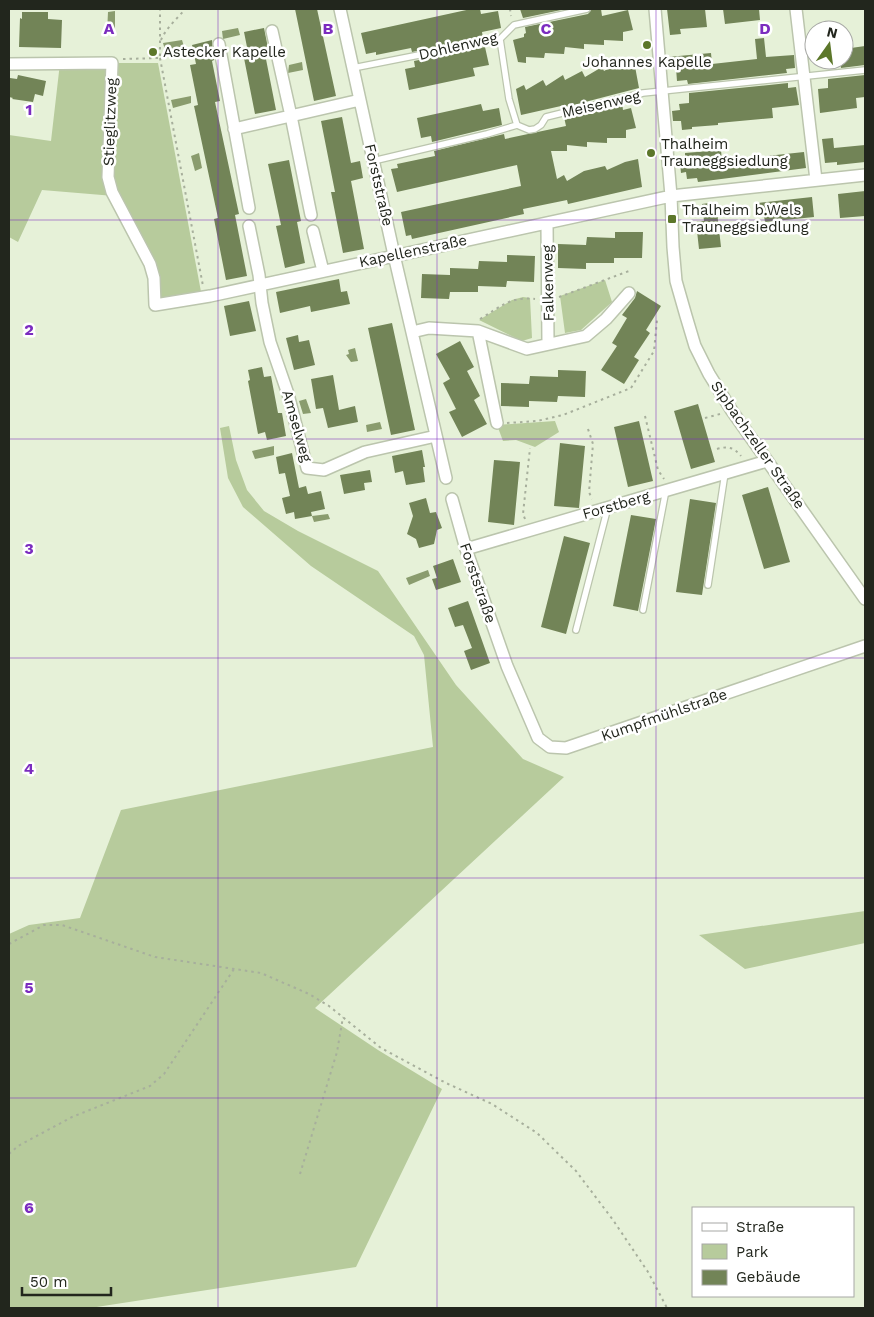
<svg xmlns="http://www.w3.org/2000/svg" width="874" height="1317" font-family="'Work Sans',sans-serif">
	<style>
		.green { fill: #b7cb9c }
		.water { fill: #8a9c6e }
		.building { fill: #728457 }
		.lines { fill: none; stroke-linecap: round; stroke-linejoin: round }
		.service-casing { stroke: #bbc5ad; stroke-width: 8 }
		.minor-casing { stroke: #bbc5ad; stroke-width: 14 }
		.path { stroke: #a7af9c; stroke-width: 2; stroke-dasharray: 2.5 4; stroke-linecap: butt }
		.service { stroke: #fff; stroke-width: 5.5 }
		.minor { stroke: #fff; stroke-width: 11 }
		.grid { fill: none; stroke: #7b2cbf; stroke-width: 1; stroke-opacity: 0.55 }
		.poi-dot { fill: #5c772a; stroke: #fff; stroke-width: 2 }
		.labels { text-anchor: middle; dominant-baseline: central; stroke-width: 5; stroke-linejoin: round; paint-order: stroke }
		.street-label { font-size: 15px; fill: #22261d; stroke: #fff }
		.poi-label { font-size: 15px; fill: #22261d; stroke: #fff; text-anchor: start }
		.grid-label { font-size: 16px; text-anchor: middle; font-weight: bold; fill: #7b2cbf; stroke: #fff; stroke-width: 5; stroke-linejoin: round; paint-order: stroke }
	</style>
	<rect width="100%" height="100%" fill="#e6f1d8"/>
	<!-- green -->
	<path class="green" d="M60,63H158L202,297L155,305L154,278L114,196L42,190L18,242L9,237V135L51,141Z
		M605,280L612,302L581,330L565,333L560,296Z
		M523,297L530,298L532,338L522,341L479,320L512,300Z
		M555,421L559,432L535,447L516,440L503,441L497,425Z
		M229,426L236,460L247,490L264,511L298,531L378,571L456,685L523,759L564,777L315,1008L378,1050L442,1089L356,1267L90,1308H9V934L29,925L80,918L121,810L433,747L424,655L414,636L311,566L243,507L228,478L220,428Z
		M865,911V943L745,969L699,935Z"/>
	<!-- water -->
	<path class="water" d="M115,11V34L107,33L108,12Z
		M238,28L240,35L223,39L222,31Z
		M182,40L185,50H165L163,43Z
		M302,62L303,70L288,73L289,65Z
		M191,96V103L173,108L171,100Z
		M199,153L202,168L195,171L191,156Z
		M355,348L358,361L351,362L346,355L349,354L348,350Z
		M306,399L311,413L303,414L299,401Z
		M380,422L382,429L367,432L366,425Z
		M274,446V455L255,459L252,451Z
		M328,514L330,519L314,522L312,516Z
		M428,570L430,576L409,585L406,578Z"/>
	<!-- building -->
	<path class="building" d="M295,9H317L336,96L314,101Z
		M471,9H480L481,14L498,11L501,28L482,32L483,38L412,52L411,48L376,55V52L366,54L361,33Z
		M520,9H566L523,18Z
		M592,9H601L602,16L628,10L633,30L623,32V41L604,40V45L584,44V49L565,47L564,54L545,53L544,58L526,57V63L518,62L513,40L524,37V34L526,33L525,27L588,14Z
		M667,9H705L707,27L680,29L681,34L670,35Z
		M723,9H759L760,20L725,24Z
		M22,12H48V19L62,20L61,48L19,47L20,18L22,19Z
		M264,28L268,48L264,49L276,110L255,114L243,53L248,52L244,32Z
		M764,38L766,57L794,55L795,68L786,69L787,73L688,84L687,80L677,81L676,68H669L668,57L711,53L712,64L757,59L755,39Z
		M212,40L214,60L212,61L220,101L215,102L239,214L235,215L247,276L226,280L214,219L218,218L194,106L198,105L190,65L196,64L192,45Z
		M865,46V65L841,68L840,60H844V49Z
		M485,47L489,65L473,68L475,76L409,90L405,69L415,67L414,61Z
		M634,61L639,88L562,108L561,106L521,115L516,89L524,85L526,90L543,80L546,86L563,75L565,80L582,71L585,77L602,67L604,71L621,62Z
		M18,75L46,81L43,96L35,94L33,102L12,99L13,98L9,97L10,78L17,79Z
		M865,75V97L856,98L857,108L820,113L818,89L828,88V79Z
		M788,83V88L796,87L799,105L772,108L773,118L718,123V125L692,127V129L682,130L681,121H673L672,111L680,110L679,104L689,103V93Z
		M622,103L623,110L631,108L636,128L626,130V138H607V143L587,142V147L567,145V151H551L557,179L564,175L567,181L584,171L605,166L607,170L625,162L638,159L642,187L568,204L567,200L523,209L524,214L412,239L411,235L406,236L401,212L521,186L517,165L397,192L391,169L398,168L397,164L435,156L434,151L504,134L505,139L566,126L564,117Z
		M481,104L483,111L499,108L502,125L432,142L431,136L421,138L417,118Z
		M342,117L351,163L360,161L363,178L351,181L364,249L343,253L331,192H335L321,121Z
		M833,138L834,148L865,145V162L837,165V162L825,163L822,139Z
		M721,150L722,161L804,152L806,168L698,182L697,178L687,179L686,172L681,173L680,163L685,162V153Z
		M289,160L301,221L297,222L305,263L285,268L276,226L281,225L268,164Z
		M865,191V216L840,218L838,194Z
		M812,197L814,217L765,222L764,216H760L758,203Z
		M716,202L721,247L699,249L696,222L704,221L702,204Z
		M615,232H643L642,258H614V263H586V269L558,268V244L586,245L587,237L615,238Z
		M507,255L535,256L534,282L507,281L506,287L478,286V292H450L449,299L421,298L422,274L450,275V268L478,269L479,261L507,262Z
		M339,279L341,292L347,291L350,304L311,312L310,306L280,313L276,292Z
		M637,291L661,306L646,330L650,333L634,357L639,360L624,384L601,370L617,346L612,343L627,318L622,315L635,298Z
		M249,301L256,331L230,336L224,306Z
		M392,323L415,430L391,435L368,328Z
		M298,335L299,342L309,340L315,365L294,370L286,338Z
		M460,341L474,367L467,371L480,396L474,400L487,424L462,437L449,412L456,409L443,383L450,379L436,354Z
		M262,367L264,377L271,376L278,413H282L286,436L267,440L265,432L258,434L248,381L250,380L248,370Z
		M558,370L586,371L585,397L558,396L557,402L529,401V407L501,406V383L529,384L530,376L558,377Z
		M333,375L339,410L355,406L358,422L328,428L323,408L316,409L311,379Z
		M698,404L715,462L691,469L674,411Z
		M639,421L653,481L628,487L614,427Z
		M560,443L585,446L579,508L554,506Z
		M422,450L425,467H423L425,482L406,485L403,471L395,473L392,456Z
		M292,453L299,488L306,486L308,494L321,491L325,509L311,512L312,516L295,519L294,512L286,514L282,498L290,496L285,473L279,474L276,457Z
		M494,460L520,462L514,525L488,522Z
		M370,470L372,482L364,483L365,490L344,494L340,475Z
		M768,487L790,562L764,569L742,495Z
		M426,498L430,513L436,512L442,528L437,530L434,544L419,548L416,539L407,534L413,516L409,503Z
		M690,499L716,503L702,595L676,592Z
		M631,515L656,519L638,611L613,606Z
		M564,536L590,543L566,634L541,627Z
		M453,559L461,582L436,590L432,579L437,578L433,566Z
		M468,601L490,663L471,670L464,651L472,648L463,625L455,627L448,608Z"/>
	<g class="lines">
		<!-- service casing -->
		<g class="service-casing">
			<path id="service" d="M500,39L509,99L517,125
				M353,68L500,39L514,25L587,9
				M373,161L487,134L517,125L529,130L535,129L541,125L546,117L643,93L865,70
				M708,585L725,473
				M643,610L666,490
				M576,630L608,507"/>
		</g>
		<!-- minor casing -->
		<g class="minor-casing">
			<path id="minor" d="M340,9L394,255L446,478
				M655,9L671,196L673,247L676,281L686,316L695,346L709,374L732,411L865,599
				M796,9L816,180
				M272,31L291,116L311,215
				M219,44L249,208
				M9,64L112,63L108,177L112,192L150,264L154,278L155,305L210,296L671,196L865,175
				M234,129L360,100
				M547,223L548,343
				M249,226L259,275L262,303L270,342L288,394L307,468L324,470L365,452L436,436
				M313,231L323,271
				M478,331L497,423
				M412,332L429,328L478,331L527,349L586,336L606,319L629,293
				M452,499L466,549L507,666L538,738L550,747L566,748L865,646
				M466,549L767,461"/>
		</g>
		<!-- path -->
		<path class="path" d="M510,9L511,16
			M161,40C166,28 177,19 185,9
			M160,58L203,286
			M123,59L160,58V9
			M559,297L629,271
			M480,319C500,307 511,296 535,299
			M645,416L658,470L664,479
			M705,418L720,414
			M507,423L537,421L563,415L631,388L654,351L657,320
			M588,429L593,444L589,492L592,499
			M717,449C727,446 734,447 741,456
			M525,519L523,514L530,448
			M9,944L44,925H62L155,957L261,973L309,994L329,1006L381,1048L446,1083L492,1104L537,1133L576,1171L613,1220L648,1272L667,1308
			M9,1154L18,1146L72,1117L150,1086L164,1074L234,969
			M300,1174L337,1052L343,1017"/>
		<!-- service -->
		<use href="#service" class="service"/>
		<!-- minor -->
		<use href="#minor" class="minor"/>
	</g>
	<!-- grid -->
	<path class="grid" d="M218,9V1308M437,9V1308M656,9V1308M9,220H865M9,439H865M9,658H865M9,878H865M9,1098H865"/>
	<!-- markers -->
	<g class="poi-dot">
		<circle cx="647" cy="45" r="5"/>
		<circle cx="153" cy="52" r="5"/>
		<circle cx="651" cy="153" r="5"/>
		<rect x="667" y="214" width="10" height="10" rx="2.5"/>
	</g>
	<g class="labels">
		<!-- street labels -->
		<g class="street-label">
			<text transform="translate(458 46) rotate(-13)">Dohlenweg</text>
			<text transform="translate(601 104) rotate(-13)">Meisenweg</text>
			<text transform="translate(110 122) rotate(-88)">Stieglitzweg</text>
			<text transform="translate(379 185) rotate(77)">Forststraße</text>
			<text transform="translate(413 251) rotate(-12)">Kapellenstraße</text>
			<text transform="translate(548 283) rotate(-91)">Falkenweg</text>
			<text transform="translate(297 426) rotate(74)">Amselweg</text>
			<text transform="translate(758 445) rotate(55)">Sipbachzeller Straße</text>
			<text transform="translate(616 505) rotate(-16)">Forstberg</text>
			<text transform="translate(478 583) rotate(71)">Forststraße</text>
			<text transform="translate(664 715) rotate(-19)">Kumpfmühlstraße</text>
		</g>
		<!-- poi labels -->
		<g class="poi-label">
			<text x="163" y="52">Astecker Kapelle</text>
			<text x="647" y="62" text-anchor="middle">Johannes Kapelle</text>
			<text x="661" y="144">Thalheim<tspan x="661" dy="17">Trauneggsiedlung</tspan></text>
			<text x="682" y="210">Thalheim b.Wels<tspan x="682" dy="17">Trauneggsiedlung</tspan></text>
		</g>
	</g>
	<g class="grid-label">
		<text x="109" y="34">A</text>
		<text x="328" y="34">B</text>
		<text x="546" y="34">C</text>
		<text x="765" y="34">D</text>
		<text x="29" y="115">1</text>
		<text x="29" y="335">2</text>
		<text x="29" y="554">3</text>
		<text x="29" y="774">4</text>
		<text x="29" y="993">5</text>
		<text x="29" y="1213">6</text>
	</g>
	<!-- border -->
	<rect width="874" height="1317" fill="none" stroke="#22261d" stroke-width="20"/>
	<!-- legend -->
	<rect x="692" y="1207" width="162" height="90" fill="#ffffff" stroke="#a7a8a5"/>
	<rect x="702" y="1223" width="25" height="8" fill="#ffffff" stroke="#a7a8a5"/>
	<text x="736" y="1232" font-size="15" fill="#22261d">Straße</text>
	<rect x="702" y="1244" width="25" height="15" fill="#b7cb9c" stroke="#a7a8a5"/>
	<text x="736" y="1257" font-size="15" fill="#22261d">Park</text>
	<rect x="702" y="1270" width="25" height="15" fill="#728457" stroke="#a7a8a5"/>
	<text x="736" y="1282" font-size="15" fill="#22261d">Gebäude</text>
	<!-- north arrow -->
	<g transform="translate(829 45) rotate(14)"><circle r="24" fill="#ffffff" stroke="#a7a8a5"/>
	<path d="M0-4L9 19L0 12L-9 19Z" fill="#5c772a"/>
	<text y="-8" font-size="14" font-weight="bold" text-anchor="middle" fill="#22261d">N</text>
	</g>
	<!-- scale -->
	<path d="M22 1287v8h89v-8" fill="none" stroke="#22261d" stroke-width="2.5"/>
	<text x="30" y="1287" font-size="15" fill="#22261d" stroke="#ffffff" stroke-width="4" paint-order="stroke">50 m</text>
</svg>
